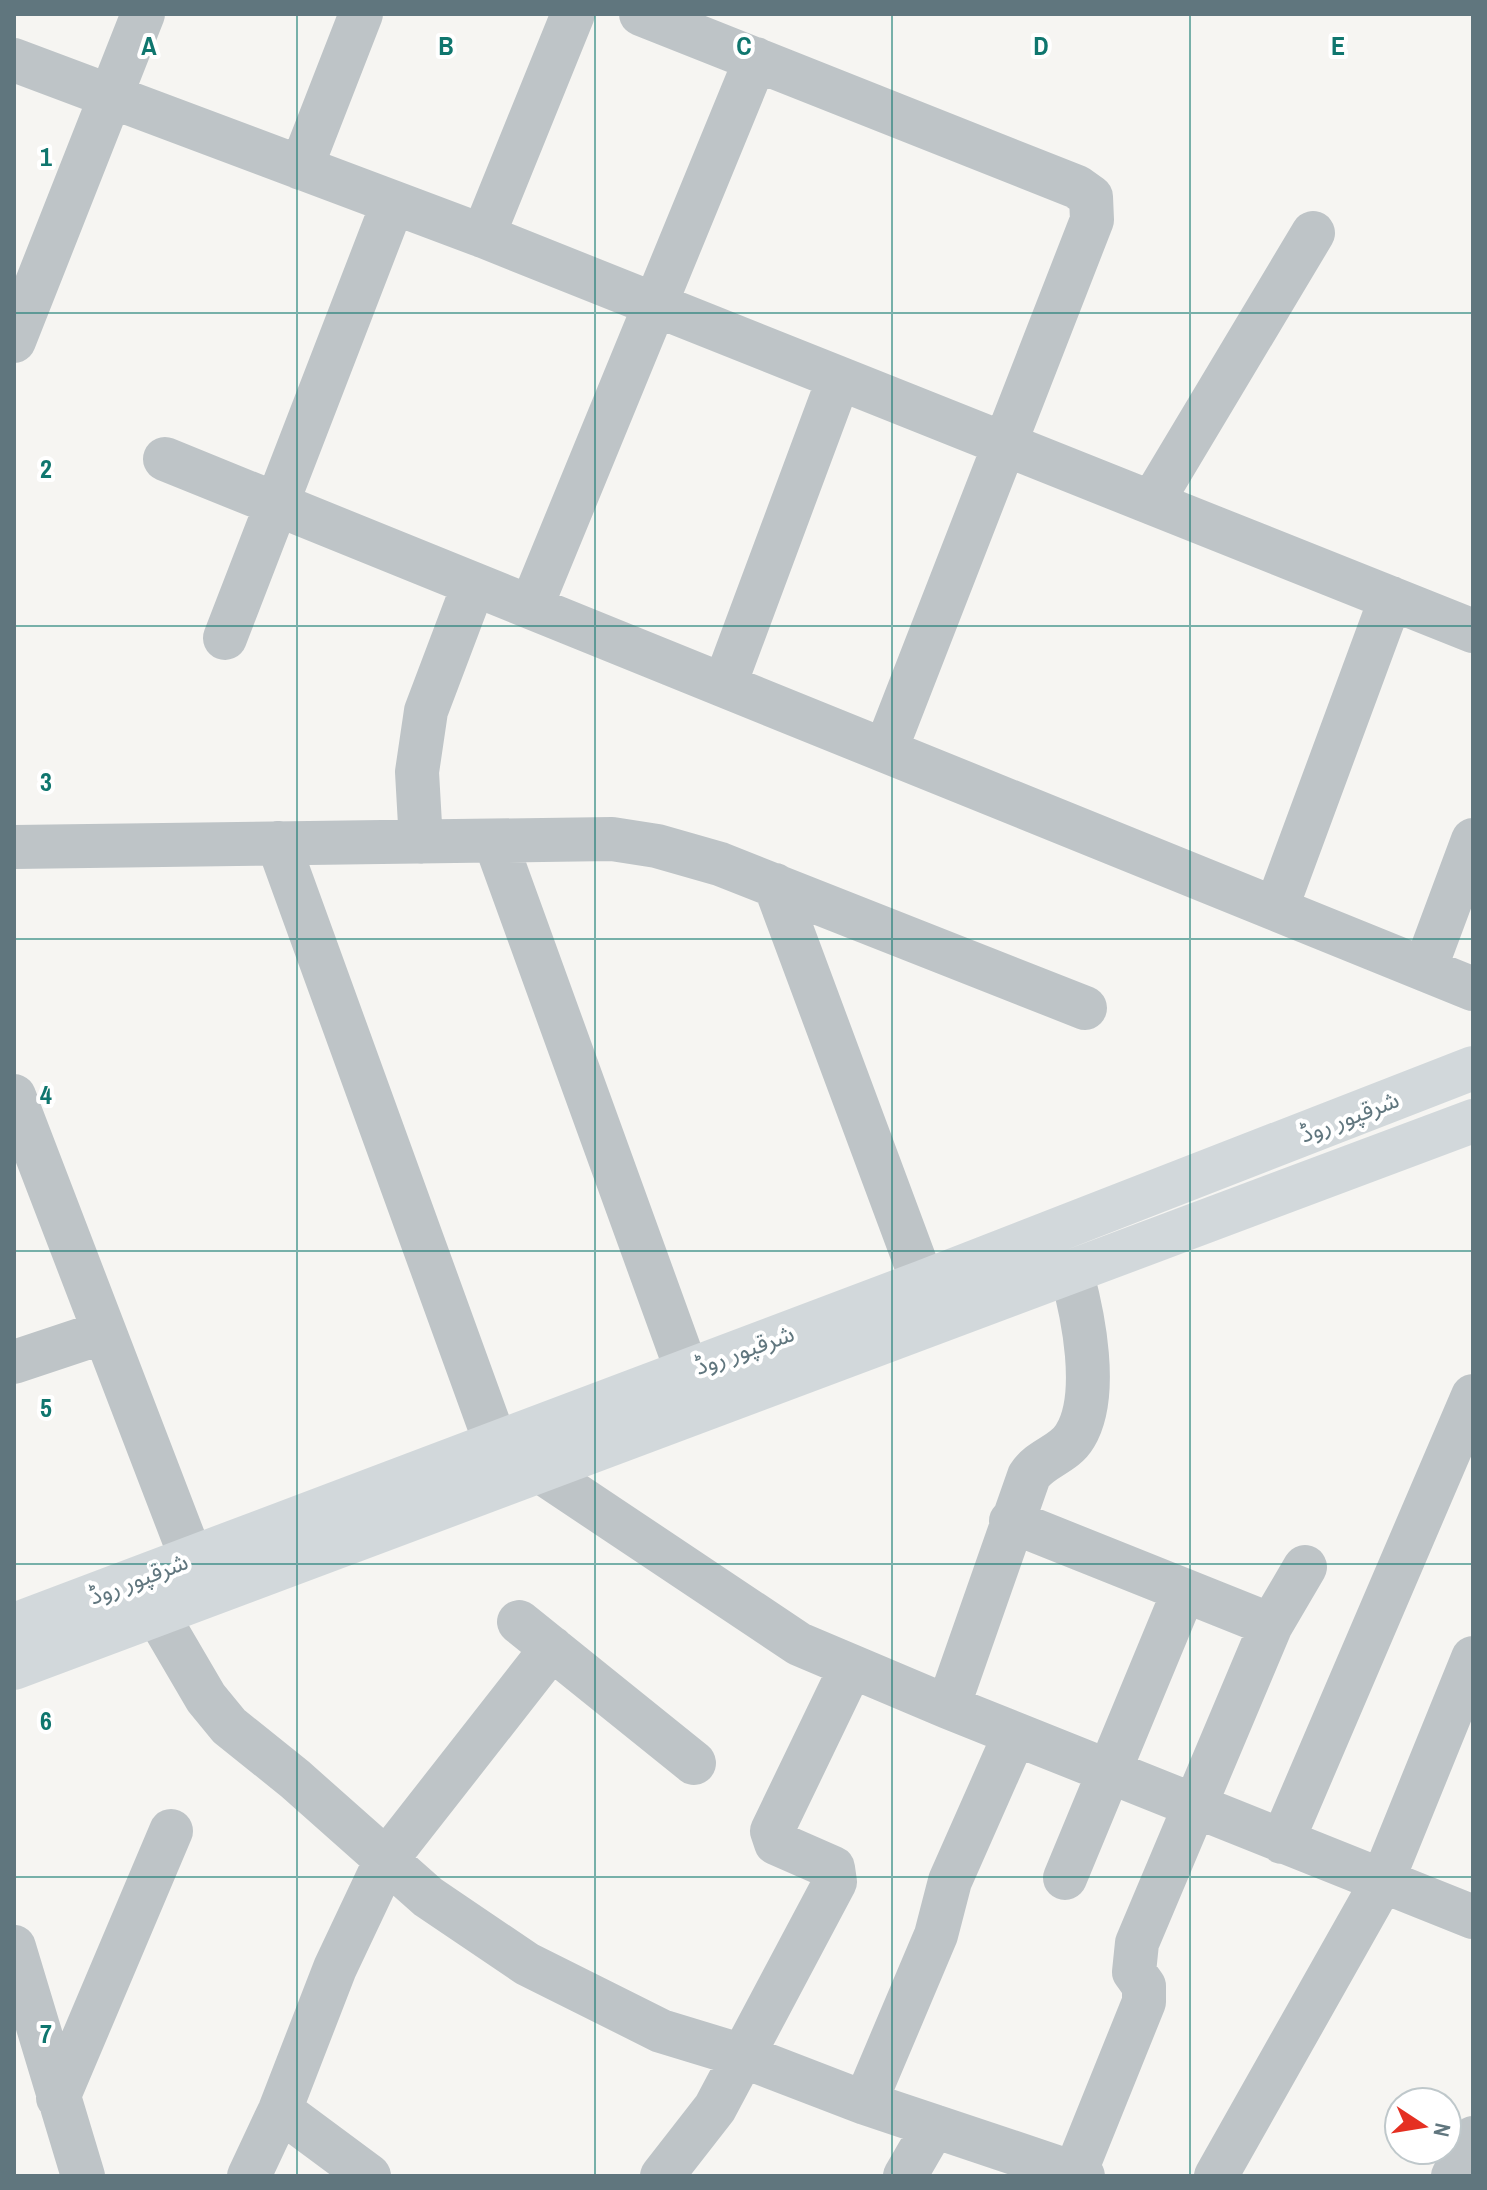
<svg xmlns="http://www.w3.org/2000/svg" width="1487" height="2190" font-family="'Archivo Narrow','Noto Sans Arabic',sans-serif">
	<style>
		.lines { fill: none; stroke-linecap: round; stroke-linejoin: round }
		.minor { stroke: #bec4c7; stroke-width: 44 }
		.primary { stroke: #d2d8db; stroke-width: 44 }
		.grid { fill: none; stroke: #0f766e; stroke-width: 2; stroke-opacity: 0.55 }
		.labels { text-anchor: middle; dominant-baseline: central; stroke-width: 8; stroke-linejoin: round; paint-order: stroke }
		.street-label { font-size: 24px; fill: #60767e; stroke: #fff }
		.grid-label { font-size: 26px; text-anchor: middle; font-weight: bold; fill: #0f766e; stroke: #fff; stroke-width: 8; stroke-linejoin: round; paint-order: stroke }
	</style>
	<rect width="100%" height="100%" fill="#f6f5f2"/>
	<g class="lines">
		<!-- minor -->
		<path class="minor" d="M641,14L1077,187L1091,197L1092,220L886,749
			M14,60L483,236L1473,631
			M301,168L361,14
			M483,236L573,14
			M14,341L143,14
			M165,459L1473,989
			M1152,502L1313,233
			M531,607L756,59
			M225,638L393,203
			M725,684L839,378
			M495,841L700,1407
			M421,842L417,772L426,711L474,584
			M278,843L509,1480
			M14,847L612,839L657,846L720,864L1085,1008
			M775,885L936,1318
			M1276,909L1391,598
			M1425,969L1473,840
			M14,1096L205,1594
			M14,1362L104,1332
			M540,1471L799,1644L948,1707L1473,1917
			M1011,1521L1271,1625
			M158,1616L206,1698L229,1726L295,1779L428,1897L527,1964L661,2031L743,2056L865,2103L1083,2176
			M519,1622L694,1763
			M948,1707L1029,1476C1040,1458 1064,1455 1075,1436C1100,1395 1083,1314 1071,1271
			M1282,1842L1473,1396
			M1065,1878L1184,1591
			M14,1947L83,2176
			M58,2098L171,1831
			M865,2103L936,1935L950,1881L1015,1734
			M280,2110L369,2176
			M1075,2173L1144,2002V1986L1134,1972L1137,1943L1271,1625L1305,1567
			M249,2176L280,2110L335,1968L386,1860L552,1648
			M662,2176L715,2108L835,1882L833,1868L776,1843L772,1831L851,1667
			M905,2176L934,2126
			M1216,2176L1382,1882L1473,1658
			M1453,2176L1473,2138"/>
		<!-- primary -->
		<path class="primary" d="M14,1625L923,1282L1473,1068
			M14,1668L1473,1121"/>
	</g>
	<!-- grid -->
	<path class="grid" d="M297,14V2176M595,14V2176M892,14V2176M1190,14V2176M14,313H1473M14,626H1473M14,939H1473M14,1251H1473M14,1564H1473M14,1877H1473"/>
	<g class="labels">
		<!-- street labels -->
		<g class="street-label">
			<text transform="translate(1349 1116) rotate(-21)">شرقپور روڈ</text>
			<text transform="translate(744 1349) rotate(-20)">شرقپور روڈ</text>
			<text transform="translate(138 1578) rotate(-21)">شرقپور روڈ</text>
		</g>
	</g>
	<g class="grid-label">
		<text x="149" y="55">A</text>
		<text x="446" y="55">B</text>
		<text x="744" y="55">C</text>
		<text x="1041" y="55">D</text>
		<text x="1338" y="55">E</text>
		<text x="46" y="166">1</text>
		<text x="46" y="478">2</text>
		<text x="46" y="791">3</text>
		<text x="46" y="1104">4</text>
		<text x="46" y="1417">5</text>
		<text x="46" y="1730">6</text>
		<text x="46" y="2043">7</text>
	</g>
	<!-- border -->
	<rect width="1487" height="2190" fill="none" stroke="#60767e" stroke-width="32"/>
	<!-- north arrow -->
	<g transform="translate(1423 2126) rotate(102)"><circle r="38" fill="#ffffff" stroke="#bfc8cb" stroke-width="2"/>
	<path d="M0-6L14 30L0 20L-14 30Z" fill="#e53022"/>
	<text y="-12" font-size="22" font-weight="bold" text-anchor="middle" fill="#60767e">N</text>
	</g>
</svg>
